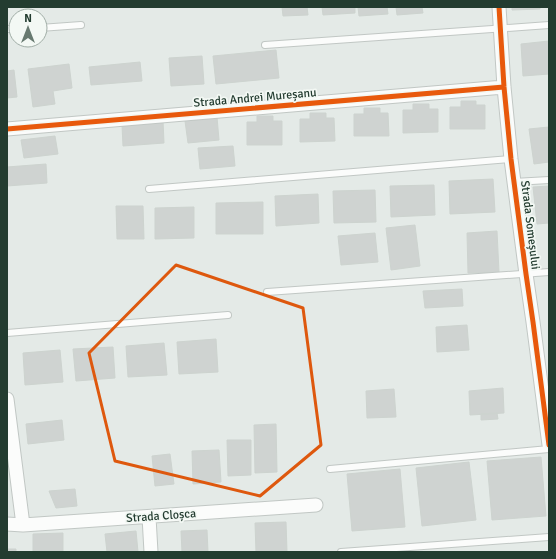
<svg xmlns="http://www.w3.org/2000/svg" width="556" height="559" font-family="Signika,sans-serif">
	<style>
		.building { fill: #cfd3d1; stroke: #cdd3cf }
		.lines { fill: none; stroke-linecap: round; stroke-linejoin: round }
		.lane-casing { stroke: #c1c7c4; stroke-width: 8 }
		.street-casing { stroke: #c1c7c4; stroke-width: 15 }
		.lane { stroke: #fbfcfb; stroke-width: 6 }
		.street { stroke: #fbfcfb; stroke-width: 13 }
		.cycleway-casing { stroke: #f3f8f4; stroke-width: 8 }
		.cycleway { stroke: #e8590c; stroke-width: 5 }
		.marked { fill: none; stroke: #de580e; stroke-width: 3; stroke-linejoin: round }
		.labels { text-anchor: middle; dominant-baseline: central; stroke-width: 3.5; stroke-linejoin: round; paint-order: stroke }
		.street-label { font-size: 12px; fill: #233c30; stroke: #f3f8f4 }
	</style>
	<rect width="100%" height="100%" fill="#e4eae7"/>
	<!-- building -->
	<path class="building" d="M282,7H307L308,15L283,16Z
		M322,7H355V13L323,15Z
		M358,7H387L388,14L359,16Z
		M396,7H422L423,13L397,15Z
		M512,7H540V9L512,10Z
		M549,41V74L523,76L521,44Z
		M276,50L279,78L216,84L213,56Z
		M202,56L204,84L171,86L169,58Z
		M140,62L142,81L91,85L89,67Z
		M69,64L72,88L53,91L55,104L33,107L28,69Z
		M14,70L17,97L7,98V71Z
		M461,101H476V105H485V129H450V107H461Z
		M413,104H429V109H438V132L403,133V110H413Z
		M364,108H380V113H388L389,136H354V114H364Z
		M310,113H326V118H334L335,141L300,142V119H310Z
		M257,116H273V121H282V145H247V122H257Z
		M217,117L219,140L188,143L185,121Z
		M163,121L164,143L123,146L122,125Z
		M549,127V162L534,164L529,129Z
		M55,136L58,154L24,158L21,140Z
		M233,146L235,166L200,169L198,148Z
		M46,164L47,183L7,186V167Z
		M493,179L495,212L450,214L449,181Z
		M434,185L435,215L391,217L390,186Z
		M549,186V223L537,224L533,187Z
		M375,190L376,222L334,223L333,191Z
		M318,194L319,223L276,226L275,196Z
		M263,202V234H216V203Z
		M116,206H143L144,239H117Z
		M194,207V238L155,239V208Z
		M415,225L420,266L391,270L386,228Z
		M497,231L499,272L468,273L467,233Z
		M375,233L378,262L341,265L338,236Z
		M462,289L463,306L425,308L423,291Z
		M467,325L469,350L437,352L436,327Z
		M216,339L218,372L179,374L177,342Z
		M164,343L167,375L128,377L126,346Z
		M113,347L115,378L76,381L73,349Z
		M60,350L63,382L25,385L23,353Z
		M503,388L504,413L470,415L469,391Z
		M394,389L396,417L367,418L366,391Z
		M497,413L498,419L481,420V414Z
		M62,420L64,440L28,444L26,424Z
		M276,424L277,472L255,473L254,425Z
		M227,440H251V475L228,476Z
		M219,450L221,482L193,484L192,451Z
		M170,454L174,484L155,486L152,456Z
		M541,457L546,516L492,520L487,461Z
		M469,462L476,520L422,526L416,468Z
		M400,469L405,527L352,531L347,474Z
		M75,489L77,506L56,508L49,491Z
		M286,522L287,552H256L255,523Z
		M207,530L208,552H182L181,531Z
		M136,531L138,552H107L105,534Z
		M63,533V552H33V534Z
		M7,549H16V552H7Z"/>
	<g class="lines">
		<!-- lane casing -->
		<g class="lane-casing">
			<path id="lane" d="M40,28L81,25
				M7,29H16
				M265,45L549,25
				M514,182L549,180
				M149,189L511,159
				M267,292L549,272
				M7,333L228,315
				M330,469L549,449
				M341,552L549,537"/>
		</g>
		<!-- street casing -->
		<g class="street-casing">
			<path id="street" d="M499,7L504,87L511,159L526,274L533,322L549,445
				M7,129L504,87
				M7,399L23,525
				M149,517L151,552
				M7,524L23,525L316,505"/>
		</g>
		<!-- lane -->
		<use href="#lane" class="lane"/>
		<!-- street -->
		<use href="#street" class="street"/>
		<!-- cycleway casing -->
		<g class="cycleway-casing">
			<path id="cycleway" d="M499,7L504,87L511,159L526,274L533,322L549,445
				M7,129L504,87"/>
		</g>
		<!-- cycleway -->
		<use href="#cycleway" class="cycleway"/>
	</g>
	<!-- marked area -->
	<path class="marked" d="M176,265L303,308L321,445L260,496L115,461L89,353Z"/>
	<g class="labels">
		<!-- street labels -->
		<g class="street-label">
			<text transform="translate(255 98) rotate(-5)">Strada Andrei Mureșanu</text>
			<text transform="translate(530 225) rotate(83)">Strada Someșului</text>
			<text transform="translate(161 516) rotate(-4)">Strada Cloșca</text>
		</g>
	</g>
	<!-- border -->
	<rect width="556" height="559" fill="none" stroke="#233c30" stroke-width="16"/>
	<!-- north arrow -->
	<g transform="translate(28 28)"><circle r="19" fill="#f3f8f4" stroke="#a0ada6"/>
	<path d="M0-3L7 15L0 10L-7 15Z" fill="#677970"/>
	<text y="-6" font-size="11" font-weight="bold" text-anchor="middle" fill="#233c30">N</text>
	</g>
</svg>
